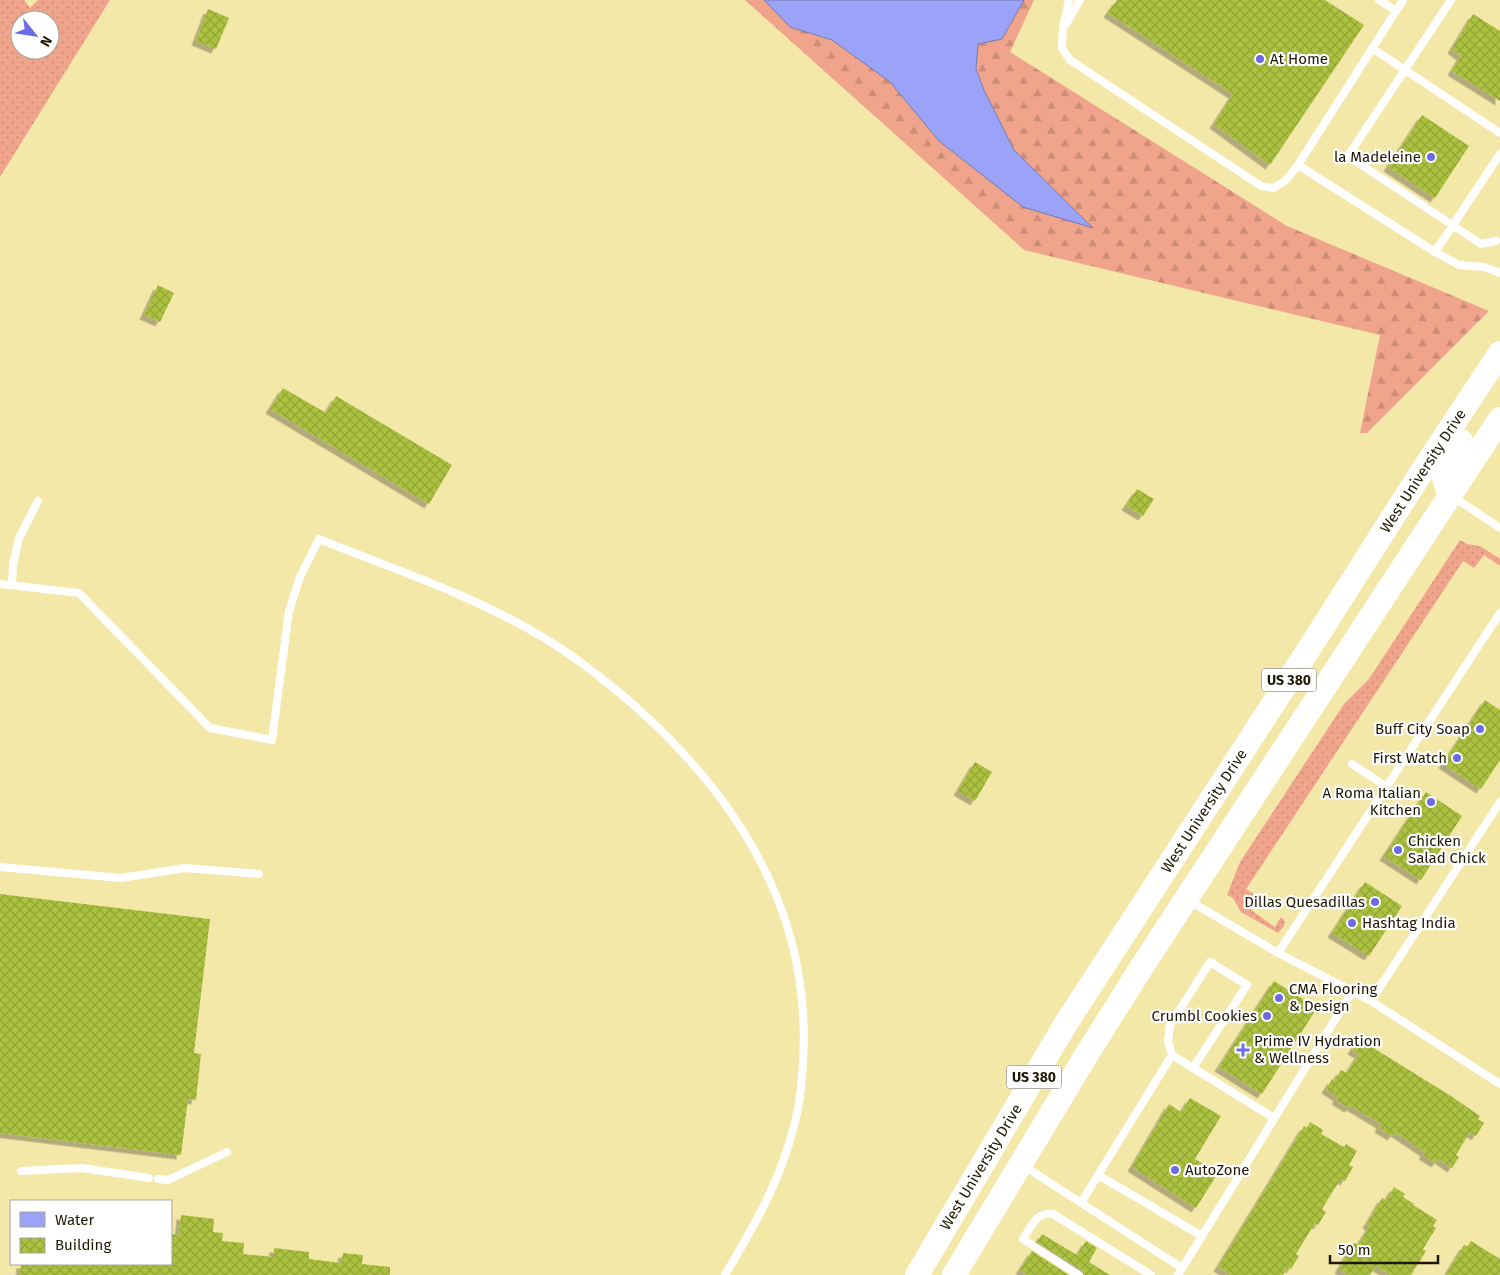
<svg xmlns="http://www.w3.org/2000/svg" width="1500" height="1275" font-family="'Fira Sans',sans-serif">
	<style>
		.grass { fill: url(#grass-dots); fill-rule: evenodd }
		.forest { fill: url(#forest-firs) }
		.water { fill: #9ba3f8; stroke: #7579ae }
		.building { fill: url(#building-cross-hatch); filter: url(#shadow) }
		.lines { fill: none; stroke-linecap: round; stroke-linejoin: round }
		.service { stroke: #fff; stroke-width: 8 }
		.trunk { stroke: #fff; stroke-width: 24 }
		.poi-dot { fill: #6a6ce5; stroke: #fff; stroke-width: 2 }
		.labels { text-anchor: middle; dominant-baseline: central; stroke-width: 4.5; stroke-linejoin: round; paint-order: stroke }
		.shield { fill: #fff; stroke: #615d4d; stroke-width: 1 }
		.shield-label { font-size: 14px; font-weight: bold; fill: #1d1801 }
		.poi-label { font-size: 15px; fill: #1d1801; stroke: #fff; text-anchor: start }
		.street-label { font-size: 15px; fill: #1d1801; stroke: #fff }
	</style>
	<defs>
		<pattern id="grass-dots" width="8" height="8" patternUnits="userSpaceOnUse" patternTransform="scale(1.25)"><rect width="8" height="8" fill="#f0a48c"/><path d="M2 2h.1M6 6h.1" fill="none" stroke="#cd8c77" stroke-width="1.8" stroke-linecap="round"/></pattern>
		<pattern id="forest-firs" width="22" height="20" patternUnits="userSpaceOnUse" patternTransform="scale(1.25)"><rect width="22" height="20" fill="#f0a48c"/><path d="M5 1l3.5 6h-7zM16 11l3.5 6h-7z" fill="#cd8c77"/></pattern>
		<pattern id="building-cross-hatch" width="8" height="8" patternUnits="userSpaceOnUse" patternTransform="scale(1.25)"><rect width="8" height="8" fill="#abc140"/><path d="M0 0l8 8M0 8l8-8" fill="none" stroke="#93a536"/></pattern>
		<filter id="shadow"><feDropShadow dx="-4.5" dy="4.5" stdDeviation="0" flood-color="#0004"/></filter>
	</defs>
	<rect width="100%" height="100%" fill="#f4e8a8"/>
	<!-- grass -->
	<path class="grass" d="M0,0H24L30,8L38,0H110L0,177ZM20,20H50V50H20Z
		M1460,540L1467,544L1480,546L1500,559V566L1484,555L1474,568L1463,561L1246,889L1258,897L1251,910L1275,927L1281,917L1285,921L1284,926L1278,933L1241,912L1233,898L1227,895L1240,862L1344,704L1369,679Z"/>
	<!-- forest -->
	<path class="forest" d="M745,0H764L790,27L832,40L890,82L939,141L1092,227L1014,150L984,90L976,68L978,44L1002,39L1024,0H1034L1010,52L1287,226L1489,311L1367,433H1360L1380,335L1024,250Z"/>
	<!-- water -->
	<path class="water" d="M764,0H1024L1002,39L978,44L976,69L984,90L1014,150L1093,228L1023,207L939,141L890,82L832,40L790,27Z"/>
	<!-- building -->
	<path class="building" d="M1117,0H1325L1364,25L1270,165L1214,124L1233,94L1108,13Z
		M208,9L229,18L216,49L196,41Z
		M1473,14L1500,31V101L1452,71L1461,56L1452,49Z
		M1422,115L1469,146L1435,198L1388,167Z
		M158,285L174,293L160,322L144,315Z
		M283,388L326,413L336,396L452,465L429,504L270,409Z
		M1137,489L1154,499L1143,516L1126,506Z
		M1485,700L1500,710V760L1481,789L1443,764Z
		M975,762L992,772L975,801L958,791Z
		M1426,792L1462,816L1421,880L1384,856Z
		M1365,882L1402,906L1369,956L1332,933Z
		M0,894L210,919L194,1053L201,1054L196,1100L188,1099L181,1155L0,1133Z
		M1274,981L1317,1008L1262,1094L1219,1067Z
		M1360,1037L1376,1047L1375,1049L1451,1096L1480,1116L1478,1119L1484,1123L1476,1136L1470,1132L1456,1155L1459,1157L1452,1168L1439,1159L1436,1163L1423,1155L1425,1152L1395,1132L1392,1136L1379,1128L1381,1124L1351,1106L1349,1108L1336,1100L1338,1097L1326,1089L1332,1079L1334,1081L1341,1070L1347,1073L1359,1054L1352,1050Z
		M1190,1098L1221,1116L1195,1159L1218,1173L1196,1208L1132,1167L1169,1104L1181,1112Z
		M1310,1122L1323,1130L1321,1134L1344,1147L1346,1144L1357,1151L1349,1165L1353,1167L1345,1181L1341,1179L1333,1191L1322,1209L1326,1212L1318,1225L1315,1223L1296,1254L1299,1256L1291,1269L1288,1267L1283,1275H1231L1218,1267L1304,1126L1307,1128Z
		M1394,1187L1405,1194L1403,1197L1414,1204L1413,1205L1437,1220L1433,1226L1436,1228L1423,1249L1426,1251L1411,1275H1391L1376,1266L1370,1275H1349L1339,1269L1354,1243L1358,1245L1370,1226L1367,1224L1382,1198L1386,1200Z
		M181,1215L214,1219L213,1232L223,1233L222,1241L244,1243L243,1254L273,1257L274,1248L309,1252V1259L341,1263L343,1253L363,1255L362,1264L390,1267V1275H20L21,1264H171V1234L179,1235Z
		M1042,1234L1077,1255L1086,1241L1097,1248L1089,1262L1110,1275H1085L1082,1270L1037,1242Z
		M1471,1241L1500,1259V1275H1446L1464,1245L1467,1247Z
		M1032,1251L1069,1275H1028L1020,1270Z"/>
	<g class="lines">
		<!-- service -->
		<path class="service" d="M1069,0L1063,27L1062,48L1070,60L1261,186L1274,188L1286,180L1298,165
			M1379,0L1396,11
			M1403,0L1298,165L1435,252L1459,265L1484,267L1500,273
			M1451,0L1348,156L1481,244L1496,241
			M1066,24L1080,0
			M1372,48L1500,133
			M1435,252L1500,154
			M1452,496L1500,528
			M0,584L79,593L210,728L272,740L289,611L300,577L319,539C393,569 470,594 539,635C574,655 606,681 636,707C741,801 812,916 803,1061C802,1083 800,1105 794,1126C780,1182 754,1226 725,1275
			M12,585L13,565L19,538L38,501
			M1352,764L1387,787
			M0,867L121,878L185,868L259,874
			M1188,900L1278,953L1371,1001L1500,1084
			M1278,953L1500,613
			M1371,1001L1500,802
			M1172,1055L1168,1041L1170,1025L1210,962L1247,985L1193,1068
			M1024,1166L1182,1268
			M21,1171L82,1168L149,1178
			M1098,1175L1172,1055L1274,1118
			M158,1179L168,1180L227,1152
			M1081,1203L1098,1175L1202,1236
			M1079,1275L1023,1239C1031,1227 1036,1211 1053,1214L1151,1275
			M1178,1275L1352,992"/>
		<!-- trunk -->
		<path class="trunk" d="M1450,495C1437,466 1445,465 1461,441
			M917,1275L1065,1025L1316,638L1419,476L1500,353
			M954,1275L1087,1054L1143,965L1500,419"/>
	</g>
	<!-- markers -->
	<g class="poi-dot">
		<circle cx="1260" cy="59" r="5"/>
		<circle cx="1431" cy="157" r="5"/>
		<circle cx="1480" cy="729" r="5"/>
		<circle cx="1457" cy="758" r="5"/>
		<circle cx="1431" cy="802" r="5"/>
		<circle cx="1398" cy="850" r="5"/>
		<circle cx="1375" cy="902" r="5"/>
		<circle cx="1352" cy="923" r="5"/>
		<circle cx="1279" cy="998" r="5"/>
		<circle cx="1267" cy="1016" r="5"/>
		<path d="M1240.5 1042.5h5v5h5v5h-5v5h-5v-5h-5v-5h5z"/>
		<circle cx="1175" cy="1170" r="5"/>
	</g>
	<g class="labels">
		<!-- shield labels -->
		<g class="shield">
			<rect x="1261.5" y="668.5" width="55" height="23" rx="4"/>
			<rect x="1006.5" y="1065.5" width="55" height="23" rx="4"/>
		</g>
		<g class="shield-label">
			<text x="1289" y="680">US 380</text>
			<text x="1034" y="1077">US 380</text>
		</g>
		<!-- poi labels -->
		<g class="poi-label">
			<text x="1270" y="59">At Home</text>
			<text x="1421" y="157" text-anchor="end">la Madeleine</text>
			<text x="1470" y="729" text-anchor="end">Buff City Soap</text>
			<text x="1447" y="758" text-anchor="end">First Watch</text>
			<text x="1421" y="793" text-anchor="end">A Roma Italian<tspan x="1421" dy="17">Kitchen</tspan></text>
			<text x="1408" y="841">Chicken<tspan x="1408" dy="17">Salad Chick</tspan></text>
			<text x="1365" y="902" text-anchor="end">Dillas Quesadillas</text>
			<text x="1362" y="923">Hashtag India</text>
			<text x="1289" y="989">CMA Flooring<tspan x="1289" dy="17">&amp; Design</tspan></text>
			<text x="1257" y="1016" text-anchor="end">Crumbl Cookies</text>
			<text x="1254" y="1041">Prime IV Hydration<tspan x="1254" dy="17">&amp; Wellness</tspan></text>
			<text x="1185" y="1170">AutoZone</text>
		</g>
		<!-- street labels -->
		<g class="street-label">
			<text transform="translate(1423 471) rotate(-57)">West University Drive</text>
			<text transform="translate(1204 811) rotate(-57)">West University Drive</text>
			<text transform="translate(981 1167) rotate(-59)">West University Drive</text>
		</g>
	</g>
	<!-- legend -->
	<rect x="10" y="1200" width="162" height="65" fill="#ffffff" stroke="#a5a399"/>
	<rect x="20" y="1212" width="25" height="15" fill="#9ba3f8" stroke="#a5a399"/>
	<text x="55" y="1225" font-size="15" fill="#1d1801">Water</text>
	<rect x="20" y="1238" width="25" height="15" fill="url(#building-cross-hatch)" stroke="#a5a399"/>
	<text x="55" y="1250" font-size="15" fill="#1d1801">Building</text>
	<!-- north arrow -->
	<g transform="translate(35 35) rotate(120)"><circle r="24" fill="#ffffff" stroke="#a5a399"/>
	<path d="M0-4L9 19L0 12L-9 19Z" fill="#6a6ce5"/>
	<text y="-8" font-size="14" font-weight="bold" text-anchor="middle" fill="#1d1801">N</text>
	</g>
	<!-- scale -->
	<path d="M1330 1255v8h108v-8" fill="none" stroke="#1d1801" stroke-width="2.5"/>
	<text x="1338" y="1255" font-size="15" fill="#1d1801" stroke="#ffffff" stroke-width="4" paint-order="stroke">50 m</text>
</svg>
